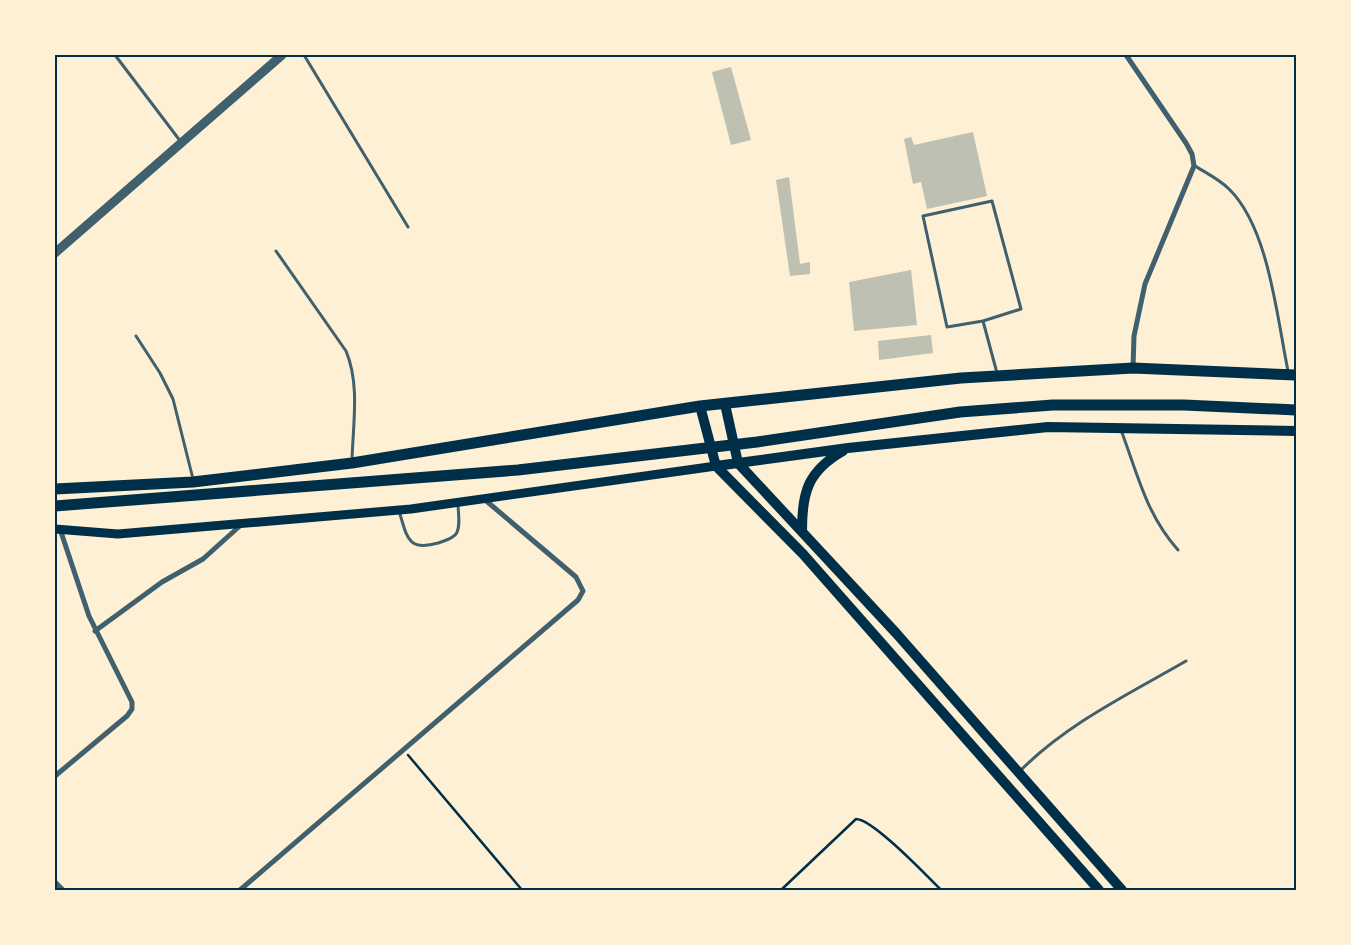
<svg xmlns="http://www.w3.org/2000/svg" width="1351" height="945" font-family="Roboto,sans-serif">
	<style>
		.building { fill: #bec0b2 }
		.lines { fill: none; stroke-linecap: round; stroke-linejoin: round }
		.path { stroke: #003049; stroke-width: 2.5 }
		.service { stroke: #3f606c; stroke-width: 3 }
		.minor { stroke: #3f606c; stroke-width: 5 }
		.tertiary { stroke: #3f606c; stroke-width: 9 }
		.secondary { stroke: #003049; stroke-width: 9 }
		.primary { stroke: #003049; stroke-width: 10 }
		.trunk { stroke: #003049; stroke-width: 11 }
		.neatline { fill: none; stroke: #003049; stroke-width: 2 }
	</style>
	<rect width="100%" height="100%" fill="#fdf0d5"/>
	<!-- building -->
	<path class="building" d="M731,67L751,140L731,145L712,72Z
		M973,132L987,196L927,209L921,182L913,184L904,139L911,137L914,145Z
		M789,177L800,264L810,262V274L790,276L776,180Z
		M911,270L917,325L854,331L849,282Z
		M931,335L933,353L879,360L878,341Z"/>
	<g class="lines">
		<!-- path -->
		<path class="path" d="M408,755L522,890
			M781,890L856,819C873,819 927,876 941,890"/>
		<!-- service -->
		<path class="service" d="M115,55L181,142
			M304,55L408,227
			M1195,166C1206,173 1219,179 1229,189C1269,228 1277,318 1288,371
			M276,251L346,351C360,384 353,424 352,460
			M983,321L1021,309L992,201L923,216L947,327L983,321L997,373
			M136,336L160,373L173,399L193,479
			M1121,430C1138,475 1146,514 1178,550
			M399,511C407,536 407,552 438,543C444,541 452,539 456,534C461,527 458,512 458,503
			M1021,770C1068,723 1129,694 1186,661"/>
		<!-- minor -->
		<path class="minor" d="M1126,55L1186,143L1192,154L1194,166L1145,284L1134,336L1133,368
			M95,631L162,582L203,559L242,524
			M55,776L127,716L132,709V702L89,616L60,529
			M55,882L63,890
			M240,890L578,600L583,591L576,577L484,499"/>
		<!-- tertiary -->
		<path class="tertiary" d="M55,253L282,55"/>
		<!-- secondary -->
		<path class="secondary" d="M55,529L118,534L411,509L716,466"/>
		<!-- primary -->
		<path class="primary" d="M725,404L738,463L896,633L1122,890
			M700,406L716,466L803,554L1099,890
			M716,466L848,448L1048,427L1296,431
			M802,530C802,492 808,471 843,451"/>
		<!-- trunk -->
		<path class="trunk" d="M55,489L193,482L352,463L700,406L961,378L1133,368L1296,375
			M55,506L518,470L757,442L960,412L1053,405H1184L1296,410"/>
	</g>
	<!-- border -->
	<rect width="1351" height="945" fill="none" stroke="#fdf0d5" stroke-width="112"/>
	<rect x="56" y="56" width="1239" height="833" class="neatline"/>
</svg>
